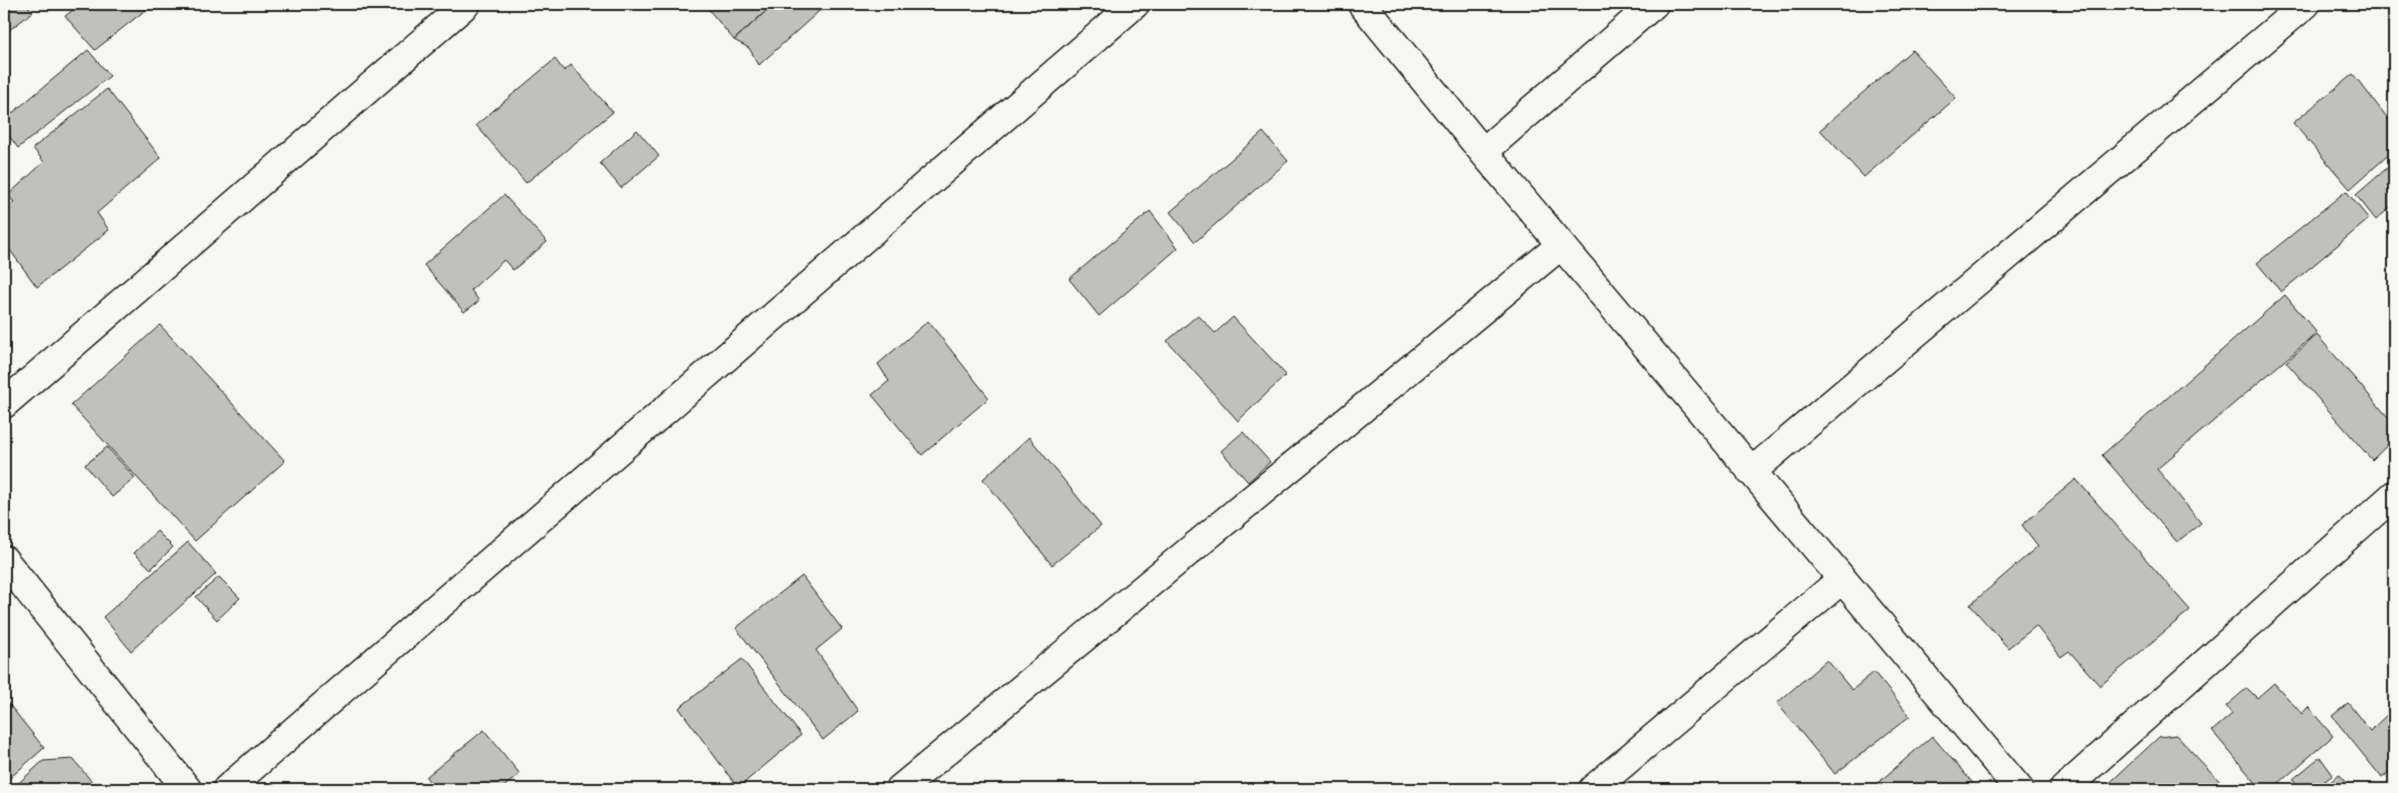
<svg xmlns="http://www.w3.org/2000/svg" width="2398" height="793" font-family="'Comic Neue',sans-serif">
	<style>
		.building { fill: #c0c0bd; stroke: #1c1c1c }
		.lines { fill: none; stroke-linecap: round; stroke-linejoin: round }
		.minor-casing { stroke: #1c1c1c; stroke-width: 31 }
		.minor { stroke: #f6f6f2; stroke-width: 28 }
	</style>
	<rect width="100%" height="100%" fill="#f6f6f2"/>
	<filter id="ink" filterUnits="userSpaceOnUse"><feTurbulence type="fractalNoise" baseFrequency=".02" numOctaves="2"/><feDisplacementMap in="SourceGraphic" scale="10" xChannelSelector="R" yChannelSelector="G"/><feConvolveMatrix kernelMatrix="1 2 1 2 8 2 1 2 1" color-interpolation-filters="sRGB"/></filter>
	<g filter="url(#ink)">
		<!-- building -->
		<path class="building" d="M4,4H26L33,12L4,34Z
			M81,4H153L95,50L65,16Z
			M704,4H774L734,40Z
			M774,4H827L759,65L749,48L734,40Z
			M88,50L110,76L18,148L4,129V120Z
			M1912,50L1956,98L1864,177L1820,130Z
			M555,59L564,71L571,65L613,112L526,183L476,125Z
			M2353,74L2394,126V150L2350,189L2293,123Z
			M107,89L161,158L97,213L109,230L37,287L4,242V209L14,202L8,195L44,162L33,148Z
			M637,130L659,156L621,188L600,163Z
			M1263,132L1288,161L1195,242L1170,212Z
			M2394,162V204L2376,220L2356,195Z
			M2346,191L2369,219L2281,292L2257,263Z
			M504,195L547,242L513,270L504,260L471,290L479,301L464,312L424,265Z
			M1150,211L1178,248L1099,316L1069,279Z
			M2285,295L2317,333L2157,469L2201,523L2177,542L2102,455Z
			M1198,315L1215,333L1233,317L1286,375L1238,421L1167,341Z
			M928,321L989,398L922,455L872,395L889,381L878,364Z
			M160,325L285,461L195,541L71,405Z
			M2317,335L2394,424V439L2372,460L2286,362Z
			M1243,432L1270,462L1248,482L1221,451Z
			M1029,437L1101,526L1052,565L983,479Z
			M107,447L135,478L112,497L85,465Z
			M2076,479L2190,610L2100,686L2069,651L2061,657L2036,626L2008,648L1970,605L2038,546L2022,525Z
			M157,531L173,547L151,569L134,553Z
			M188,542L216,574L131,651L103,617Z
			M802,576L842,629L816,650L858,711L823,740L736,628Z
			M219,577L240,598L217,620L196,597Z
			M742,659L801,735L738,788L679,708Z
			M1827,660L1852,690L1874,672L1910,716L1835,774L1777,703Z
			M2274,683L2302,714L2308,707L2333,736L2272,789H2261L2212,731L2232,714L2226,706L2247,688L2257,698Z
			M4,698L44,748L4,783Z
			M2348,703L2370,731L2394,708V769L2382,778L2332,716Z
			M484,730L520,774L501,789H435L426,777Z
			M2176,735L2225,787L2223,789H2103L2159,737Z
			M1932,736L1978,789H1871Z
			M2320,757L2333,775L2314,789H2300L2293,779Z
			M73,759L98,789H12L43,761Z
			M2339,774L2353,789H2323Z"/>
		<g class="lines">
			<!-- minor casing -->
			<g class="minor-casing">
				<path id="minor" d="M1362,4L1483,152L2019,789
					M1483,152L1654,4
					M4,404L466,4
					M1751,472L2306,4
					M4,560L187,789
					M227,789L1135,4
					M900,789L1561,245
					M1593,789L1841,580
					M2064,789L2394,495"/>
			</g>
			<!-- minor -->
			<use href="#minor" class="minor"/>
		</g>
	</g>
	<!-- margin -->
	<rect width="2398" height="793" fill="none" stroke="#f6f6f2" stroke-width="20"/>
	<rect x="10" y="10" width="2378" height="773" fill="none" stroke="#1c1c1c" stroke-width="2" filter="url(#ink)"/>
</svg>
